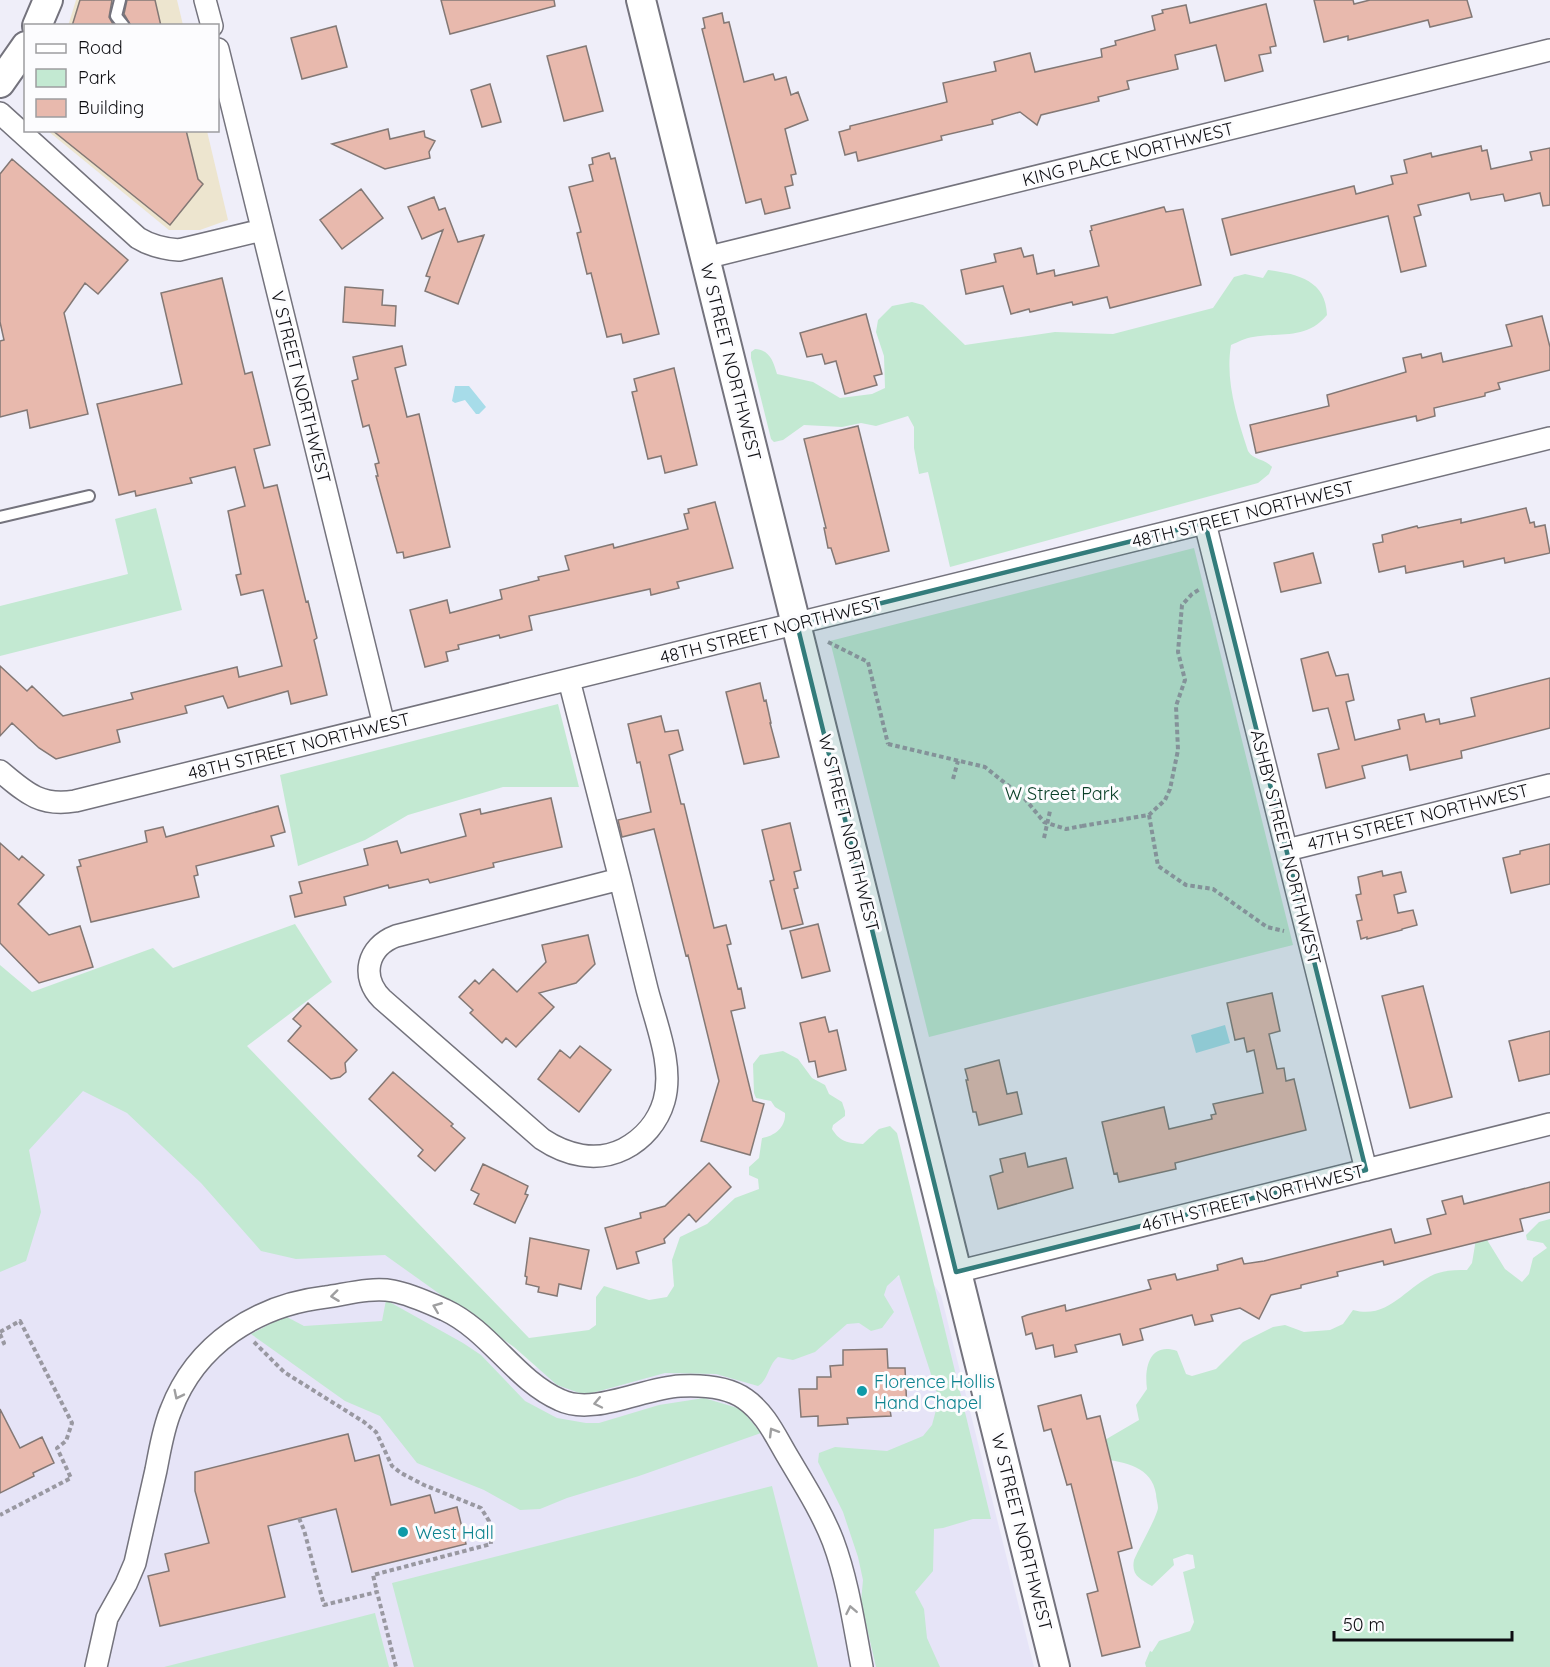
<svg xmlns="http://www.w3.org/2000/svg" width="1550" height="1667" font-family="Quicksand,sans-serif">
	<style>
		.commercial { fill: #ede5cf }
		.built { fill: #e6e4f7 }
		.green { fill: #c3e9d2 }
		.water { fill: #a7dce9 }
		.building { fill: #e8b9ad; stroke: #837875; stroke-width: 1.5 }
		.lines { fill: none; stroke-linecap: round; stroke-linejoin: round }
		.lane-casing { stroke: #74737d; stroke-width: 14 }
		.street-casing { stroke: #74737d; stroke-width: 24 }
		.secondary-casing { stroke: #74737d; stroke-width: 32 }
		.path { stroke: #9998a1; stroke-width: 4; stroke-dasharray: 4.5 3; stroke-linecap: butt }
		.lane { stroke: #fff; stroke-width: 10 }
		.street { stroke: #fff; stroke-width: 21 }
		.secondary { stroke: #fff; stroke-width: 28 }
		.path-bridge { stroke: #9998a1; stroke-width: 4; stroke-dasharray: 4.5 3; stroke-linecap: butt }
		.oneway { stroke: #9f9fa0 }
		.marked { fill: #337c7b; fill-opacity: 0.2; stroke: #337c7b; stroke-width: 4.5; stroke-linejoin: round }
		.culture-dot { fill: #0f9aa8; stroke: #fcfcfe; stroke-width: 2 }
		.labels { text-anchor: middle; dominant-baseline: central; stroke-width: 6; stroke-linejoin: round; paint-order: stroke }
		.street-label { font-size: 18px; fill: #0e0e12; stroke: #fcfcfe }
		.park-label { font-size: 18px; fill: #0b4129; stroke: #fcfcfe }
		.culture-label { font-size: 18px; fill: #0d838f; stroke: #fcfcfe; text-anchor: start }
	</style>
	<rect width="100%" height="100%" fill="#efeef9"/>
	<!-- commercial -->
	<path class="commercial" d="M76,0H177L183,25L68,26Z
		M48,131H207L228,220L200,230H169Z"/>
	<!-- built -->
	<path class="built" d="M84,978L530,1369L929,1269L934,1285L941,1295L1034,1667H0V1060Z"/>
	<!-- green -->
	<path class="green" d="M1268,270C1297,274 1326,280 1327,315C1306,340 1282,332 1253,337C1245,338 1238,342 1231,345C1225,381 1237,417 1248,451C1253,460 1266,459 1272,467L1269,474L1258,483L950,567L928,472L919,474L914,448V427L908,416L876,426L861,423L842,427L804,425L783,440L774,442L771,439L751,358V352L755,349C770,350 773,361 777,374L813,382L840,398L872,394L885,388L884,356L876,332L878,320L892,306L912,302L923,305L965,345L1055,332L1113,334L1213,308L1234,277L1245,274L1263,278Z
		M156,508L182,610L0,656V606L128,574L115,519Z
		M1194,548L1293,945L929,1037L830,641Z
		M558,704L579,787H503L408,815L365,840L298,866L280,775Z
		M295,924L332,982L247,1046L529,1338L589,1330L596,1325V1297L604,1286L649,1300L667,1297L674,1286L672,1260L680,1237L707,1224L735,1198L759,1189L758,1179L749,1175V1167L759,1158L762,1138C775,1136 786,1127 785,1113L775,1107L771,1101L756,1098L754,1093L753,1064L760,1055L783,1051L798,1059L812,1078L825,1085L829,1094L842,1102L845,1111V1116L833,1125L832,1129C840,1142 848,1143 863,1144L879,1129L890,1126L897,1133L991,1519H973L943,1528L934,1529L933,1571L915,1592L924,1609L927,1638L940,1667H876L861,1602L863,1580L858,1557L843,1512L818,1462L819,1453L835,1447L887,1451L923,1436L932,1425L939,1399L899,1275L887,1286L884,1295L894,1312L882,1328L871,1331L859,1323L847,1324L815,1352L793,1360L778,1357C768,1365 769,1379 758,1386L716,1374L665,1373L585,1395L557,1385L514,1347L385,1255L296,1259L261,1251L201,1183L127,1113L83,1091L29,1150L41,1212L26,1261L0,1272V965L32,992L153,948L173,968Z
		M1550,1219V1667H1146L1145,1663L1150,1651L1152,1652L1159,1641L1190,1631L1194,1622L1183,1572L1195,1568L1193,1555L1187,1554L1173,1559L1174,1565L1152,1586C1140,1579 1131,1575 1134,1560C1139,1548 1156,1519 1158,1508C1158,1504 1156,1498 1156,1494C1152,1467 1125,1462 1102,1459L1098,1444L1139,1420L1136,1405L1147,1389C1144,1367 1150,1342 1177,1351L1186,1374L1192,1376L1216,1369L1243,1342L1273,1327L1285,1325L1304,1332L1330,1330L1343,1324L1353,1310C1389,1320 1405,1287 1435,1274C1446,1270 1456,1270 1467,1270L1472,1263L1476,1239L1484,1235L1505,1269L1522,1282L1529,1274L1533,1258L1547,1248L1543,1243L1527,1240L1526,1235L1539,1222Z
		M386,1300L463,1343L481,1355L525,1401L557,1418L586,1423H599L659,1405L704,1398L741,1409L761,1433L639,1476L567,1498L540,1509L520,1510L484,1490L417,1463L380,1416L345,1401L251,1334L285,1316L304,1326L382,1321Z
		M772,1486L818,1667H414L392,1583Z
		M375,1613L389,1667H164Z"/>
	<!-- water -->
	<path class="water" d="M455,386H469L486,407L479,414H476L465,400L455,403L452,401Z
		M1225,1025L1230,1043L1196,1053L1191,1035Z"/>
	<!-- building -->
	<path class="building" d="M80,0H112L109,17L114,26H72Z
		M127,0H155L161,26H131L124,14Z
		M441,0H554L555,6L450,34Z
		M1314,0H1353L1354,4L1370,0H1467L1472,17L1430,27L1428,20L1348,40V36L1324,42Z
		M1266,4L1276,46L1270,47L1271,53L1259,55L1263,71L1225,81L1216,45L1175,55L1178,69L1127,81L1129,89L1098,97L1099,101L1041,115L1037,125L1020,112L992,120L993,124L941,136L942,140L858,161L856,152L845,155L839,132L850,129V126L947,102L943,83L996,71L994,62L1030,53L1035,72L1102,57L1101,49L1116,45L1115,41L1155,30L1152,16L1163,13L1162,10L1186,5L1190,23Z
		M722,13L724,23L729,22L744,82L773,74L775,80L786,77L791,95L798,92L808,120L785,129L796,174L791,175L793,185L785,187L790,208L765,214L761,199L746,203L702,29L705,28L703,18Z
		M336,26L347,67L302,79L291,38Z
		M586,46L603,111L564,121L547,56Z
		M490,84L501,122L482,127L471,90Z
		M388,129L390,139L424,131L425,137L435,141L429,152L430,158L385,169L332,144Z
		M52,130H186L198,179L203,184L170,225Z
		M1481,146L1482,151L1487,150L1491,169L1532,160L1530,152L1550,148V205L1543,206L1540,193L1505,201L1503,194L1471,200L1469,193L1418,205L1421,215L1414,217L1426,266L1401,272L1388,216L1231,255L1222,219L1354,186L1356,194L1393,184L1391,176L1407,173L1404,160L1431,153L1432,157Z
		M609,153L611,159L615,158L659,334L623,343L621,334L607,337L591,273L587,274L577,233L581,232L569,187L593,181L589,165L593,164L592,158Z
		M12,159L128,260L98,294L85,283L64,313L88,414L30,428L27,410L0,417V341L4,340L0,322V174Z
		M361,189L383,218L342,249L320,220Z
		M434,197L439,210L445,208L458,242L484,235L458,304L425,291L430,277L426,276L443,230L422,239L408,207Z
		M1164,207L1166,212L1183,209L1201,285L1110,308L1107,297L1073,305L1072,302L1030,312L1029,309L1011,314L1003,286L966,294L961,270L996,262L994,254L1021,248L1024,257L1033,255L1037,274L1054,270L1055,276L1099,266L1090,231L1092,230L1091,226Z
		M222,278L245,374L252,372L270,445L254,449L264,488L277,485L306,602L308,601L317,638L314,640L327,695L291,704L288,691L228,708L223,696L185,706L187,713L117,730L120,742L56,759L39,748L12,723L0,736V666L27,691L32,686L63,716L133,699L131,693L237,667L239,677L282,666L263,590L241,595L236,575L241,574L228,511L245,506L235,467L190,478L192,483L136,496L135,491L119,495L97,404L182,384L161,293Z
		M345,287L383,290L382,305L396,306L395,326L343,322Z
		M866,314L882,374L874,376L877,385L845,394L836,361L825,364L822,354L807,357L800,333Z
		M1542,316L1550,347V370L1498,383L1500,389L1485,393V396L1434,408L1435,416L1417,421L1416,416L1256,453L1250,425L1329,406L1327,395L1406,372L1403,358L1421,354L1422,358L1441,353L1443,362L1512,346L1506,325Z
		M402,346L406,365L395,368L407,417L419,414L450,547L404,558L403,552L397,553L376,476H378L375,464L379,463L369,425L363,427L352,381L358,379L353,357Z
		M674,368L697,465L665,473L661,456L648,459L632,392L637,391L634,379Z
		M858,426L889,551L836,564L831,548H828L824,528H826L804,439Z
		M715,502L733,568L677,582L679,588L651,595L650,589L529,616L532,630L500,638L499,635L458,645L459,649L446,652L448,661L425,667L410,610L447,600L450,613L502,599L500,590L539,580L538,577L569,570L565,556L613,544L614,548L688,529L684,514L689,513L688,509Z
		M1526,508L1530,523L1534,522L1535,527L1545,525L1550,553L1505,563L1504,558L1464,567L1463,561L1406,573L1405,566L1379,572L1373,544L1383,542L1382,535L1417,526L1418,528L1461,519V523Z
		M1313,553L1321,583L1281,592L1274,563Z
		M1328,652L1336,676L1348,674L1354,700L1346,702L1355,740L1400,729L1398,720L1424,714L1426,722L1439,719L1440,724L1475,716L1471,698L1550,678V728L1461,751L1462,758L1410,770L1407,755L1362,766L1365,778L1326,788L1318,754L1339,749L1328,708L1313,711L1301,659Z
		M760,683L764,701L766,700L771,723H770L779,757L744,764L726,692Z
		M661,716L665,732L678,730L683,750L669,755L681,804H684L714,928L726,925L731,944L727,945L738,989L741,988L745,1008L731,1011L753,1101L764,1104L750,1155L701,1141L719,1081L688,955L686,956L654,829L622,837L618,820L651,812L640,762L637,763L628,724Z
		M551,798L562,847L493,863L494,867L430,883L428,879L389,888L388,885L344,897L346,905L295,917L290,896L302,893L299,882L368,865L364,849L397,841L401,853L466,836L460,814L480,809L481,814Z
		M278,806L285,832L271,836L274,846L196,866L198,875L194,876L199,897L91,922L77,867L81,866L79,860L147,842L145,831L163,827L166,837Z
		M790,823L801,870L794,872L798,888L794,889L803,924L782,929L770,881L774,880L762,830Z
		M0,843L19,860L22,856L44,875L18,904L49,935L80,926L93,967L39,983L0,943Z
		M1550,844V884L1511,893L1503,858L1520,854V851Z
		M1382,871L1383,876L1401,872L1406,892L1394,895L1398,913L1413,910L1417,925L1402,929V930L1367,939V937L1361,939L1357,921L1362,920L1356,895L1361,894L1358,877Z
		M818,924L830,971L802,978L790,931Z
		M588,935L595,964L576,983L539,993L554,1007L516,1047L506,1038L502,1043L470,1013L473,1010L459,997L475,980L479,984L493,969L517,992L546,962L542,945Z
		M1423,986L1452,1097L1410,1108L1382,996Z
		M1272,993L1280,1031L1269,1034L1277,1069L1284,1068L1286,1081L1294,1079L1306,1130L1175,1163L1176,1169L1119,1182L1117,1173L1114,1174L1102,1122L1164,1107L1169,1129L1212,1119L1211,1115L1216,1114L1213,1104L1263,1093L1254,1050L1247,1052L1244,1038L1235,1040L1227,1003Z
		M308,1003L357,1050L345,1063L346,1072L340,1077L331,1079L288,1041L301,1026L293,1019Z
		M825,1017L829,1032L837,1030L846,1070L818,1077L815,1061L809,1062L800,1023Z
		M1550,1031V1074L1519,1081L1509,1041Z
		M580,1046L611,1070L579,1112L538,1079L560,1050L570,1058Z
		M999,1060L1007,1094L1017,1092L1022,1114L979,1125L976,1112H973L966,1080H968L965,1069Z
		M393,1072L453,1124L451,1126L465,1138L435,1171L418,1156L423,1150L369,1099Z
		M1025,1153L1028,1167L1066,1158L1073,1188L998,1209L990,1176L1003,1172L1000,1159Z
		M709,1163L731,1187L696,1222L689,1214L664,1239L665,1243L636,1252L639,1263L617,1269L605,1228L641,1218L640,1213L665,1206Z
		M483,1164L528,1186L525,1194L528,1195L515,1223L474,1204L479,1194L471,1190Z
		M1550,1182V1212L1520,1219L1523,1231L1384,1265L1383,1261L1337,1272L1338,1276L1301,1285V1288L1271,1295L1259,1319L1240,1308L1211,1315L1213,1321L1195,1325L1192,1315L1140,1329L1143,1340L1123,1345L1120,1334L1075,1345L1077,1352L1055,1357L1053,1345L1036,1349L1032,1333L1026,1335L1022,1317L1027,1315L1065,1305L1066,1311L1151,1289L1148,1280L1175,1274L1177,1280L1218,1270L1217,1265L1242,1258L1244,1264L1264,1261L1391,1229L1395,1243L1431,1234L1427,1219L1446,1214L1442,1201L1462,1196L1464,1204Z
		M530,1238L589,1250L581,1289L559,1284L557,1296L538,1292L539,1287L526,1284L527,1277L525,1276Z
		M887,1349L888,1368H905L907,1410H890L891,1416L847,1418L848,1424L818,1426V1416L801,1417L799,1389H817V1377H831L830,1366L843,1365V1350Z
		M1081,1395L1087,1419L1100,1416L1132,1548L1118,1552L1140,1647L1102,1656L1087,1594L1098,1591L1071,1484L1067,1485L1051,1429L1044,1431L1038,1406Z
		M0,1409L20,1448L42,1437L54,1463L33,1473L34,1476L0,1493Z
		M348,1434L355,1461L379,1455L391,1505L430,1495L435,1513L457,1507L466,1544L352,1572L336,1509L268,1526L285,1597L160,1626L148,1576L169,1571L165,1554L209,1543L195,1491V1472Z"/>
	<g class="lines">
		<!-- lane casing -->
		<g class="lane-casing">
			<path id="lane" d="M120,0L116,16L124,26
				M0,517L89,496"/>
		</g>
		<!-- street casing -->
		<g class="street-casing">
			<path id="street" d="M205,0L212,26
				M218,49L384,725
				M0,113L138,238C151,246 164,249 179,250L262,230
				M705,258L1550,50
				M1205,523L1366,1170
				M569,680L620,879
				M0,771C25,792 40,807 75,801L1550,438
				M1287,850L1550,785
				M620,879C629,916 638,952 647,989C656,1024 674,1066 664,1101C658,1122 643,1139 624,1149C596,1163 566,1155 542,1139L382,999C360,977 367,947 396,936Z
				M956,1272L1550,1124
				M96,1667L107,1618L126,1584L135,1563C142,1532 149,1501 156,1470C160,1450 163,1429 171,1410C196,1344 257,1305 326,1297C347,1294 372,1287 393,1291C410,1294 429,1303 445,1310C490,1331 515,1380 560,1400C593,1416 643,1388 680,1386C701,1385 727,1386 745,1399C764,1412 774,1433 785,1452C802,1481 821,1510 833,1541C848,1581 854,1625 862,1667"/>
		</g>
		<!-- secondary casing -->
		<g class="secondary-casing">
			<path id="secondary" d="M641,0L1055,1667
				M37,26L48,0
				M0,83L26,46"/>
		</g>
		<!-- path -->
		<path class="path" d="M828,642L868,662L888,744
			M953,779L958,761
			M1149,815L1158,866L1186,885L1213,889L1267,927L1284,931
			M1082,826L1149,815L1165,800L1170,789L1178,750L1176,706L1185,680L1178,652L1182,605L1192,594L1200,589
			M1044,838L1050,811
			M0,1332L20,1321L72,1423L66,1441L57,1448L71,1478L0,1515
			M0,1334L4,1343L0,1345
			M254,1342L284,1372L364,1422L376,1432L392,1466L401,1473L424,1485L481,1508L489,1521L491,1544L373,1575L377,1592
			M299,1518L304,1530L324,1605L377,1592L396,1667"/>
		<!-- lane -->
		<use href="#lane" class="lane"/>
		<!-- street -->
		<use href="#street" class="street"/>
		<!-- secondary -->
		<use href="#secondary" class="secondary"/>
		<!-- path-bridge -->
		<path class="path-bridge" d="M888,744L985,767L1025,799L1044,822L1066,829L1082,826"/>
	</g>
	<!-- one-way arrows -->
	<defs><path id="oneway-chevron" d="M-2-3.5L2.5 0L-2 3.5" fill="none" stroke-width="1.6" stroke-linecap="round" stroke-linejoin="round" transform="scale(1.5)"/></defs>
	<g class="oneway">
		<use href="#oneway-chevron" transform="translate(335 1296) rotate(173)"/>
		<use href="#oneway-chevron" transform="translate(437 1307) rotate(-158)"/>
		<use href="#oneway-chevron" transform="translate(178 1395) rotate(116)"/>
		<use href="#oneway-chevron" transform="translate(598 1403) rotate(168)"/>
		<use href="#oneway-chevron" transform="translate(773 1432) rotate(-121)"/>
		<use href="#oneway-chevron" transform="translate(851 1610) rotate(-101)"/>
	</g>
	<!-- marked area -->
	<path class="marked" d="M1205,523L1366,1170L956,1272L797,624Z"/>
	<!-- markers -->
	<g class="culture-dot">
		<circle cx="862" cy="1391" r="6"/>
		<circle cx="403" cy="1532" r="6"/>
	</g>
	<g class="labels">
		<!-- street labels -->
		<g class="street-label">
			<text transform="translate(1128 154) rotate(-14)">KING PLACE NORTHWEST</text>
			<text transform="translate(731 362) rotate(76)">W STREET NORTHWEST</text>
			<text transform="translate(301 387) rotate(76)">V STREET NORTHWEST</text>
			<text transform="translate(1243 514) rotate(-14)">48TH STREET NORTHWEST</text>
			<text transform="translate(771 630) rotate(-14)">48TH STREET NORTHWEST</text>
			<text transform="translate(299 746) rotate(-14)">48TH STREET NORTHWEST</text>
			<text transform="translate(1418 817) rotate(-14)">47TH STREET NORTHWEST</text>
			<text transform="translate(849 833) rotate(76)">W STREET NORTHWEST</text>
			<text transform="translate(1286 847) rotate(76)">ASHBY STREET NORTHWEST</text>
			<text transform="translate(1253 1198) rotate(-14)">46TH STREET NORTHWEST</text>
			<text transform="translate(1022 1532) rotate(76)">W STREET NORTHWEST</text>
		</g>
		<!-- park labels -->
		<g class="park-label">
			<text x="1062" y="793">W Street Park</text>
		</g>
		<!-- culture labels -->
		<g class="culture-label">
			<text x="874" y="1381">Florence Hollis<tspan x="874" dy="21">Hand Chapel</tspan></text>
			<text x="415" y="1532">West Hall</text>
		</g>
	</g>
	<!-- legend -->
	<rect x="24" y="24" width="195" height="108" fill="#fcfcfe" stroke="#9d9da0" stroke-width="1.5"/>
	<rect x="36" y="44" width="30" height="9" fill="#ffffff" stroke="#9d9da0" stroke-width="1.5"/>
	<text x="78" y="54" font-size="18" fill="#0e0e12">Road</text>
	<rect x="36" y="69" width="30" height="18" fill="#c3e9d2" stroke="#9d9da0" stroke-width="1.5"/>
	<text x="78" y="84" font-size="18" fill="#0e0e12">Park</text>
	<rect x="36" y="99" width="30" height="18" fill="#e8b9ad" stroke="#9d9da0" stroke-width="1.5"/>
	<text x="78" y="114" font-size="18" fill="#0e0e12">Building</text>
	<!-- scale -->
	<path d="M1334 1631v9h178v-9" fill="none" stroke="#0e0e12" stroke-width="3"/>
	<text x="1343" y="1631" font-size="18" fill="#0e0e12" stroke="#fcfcfe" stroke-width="4.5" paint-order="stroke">50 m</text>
</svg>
